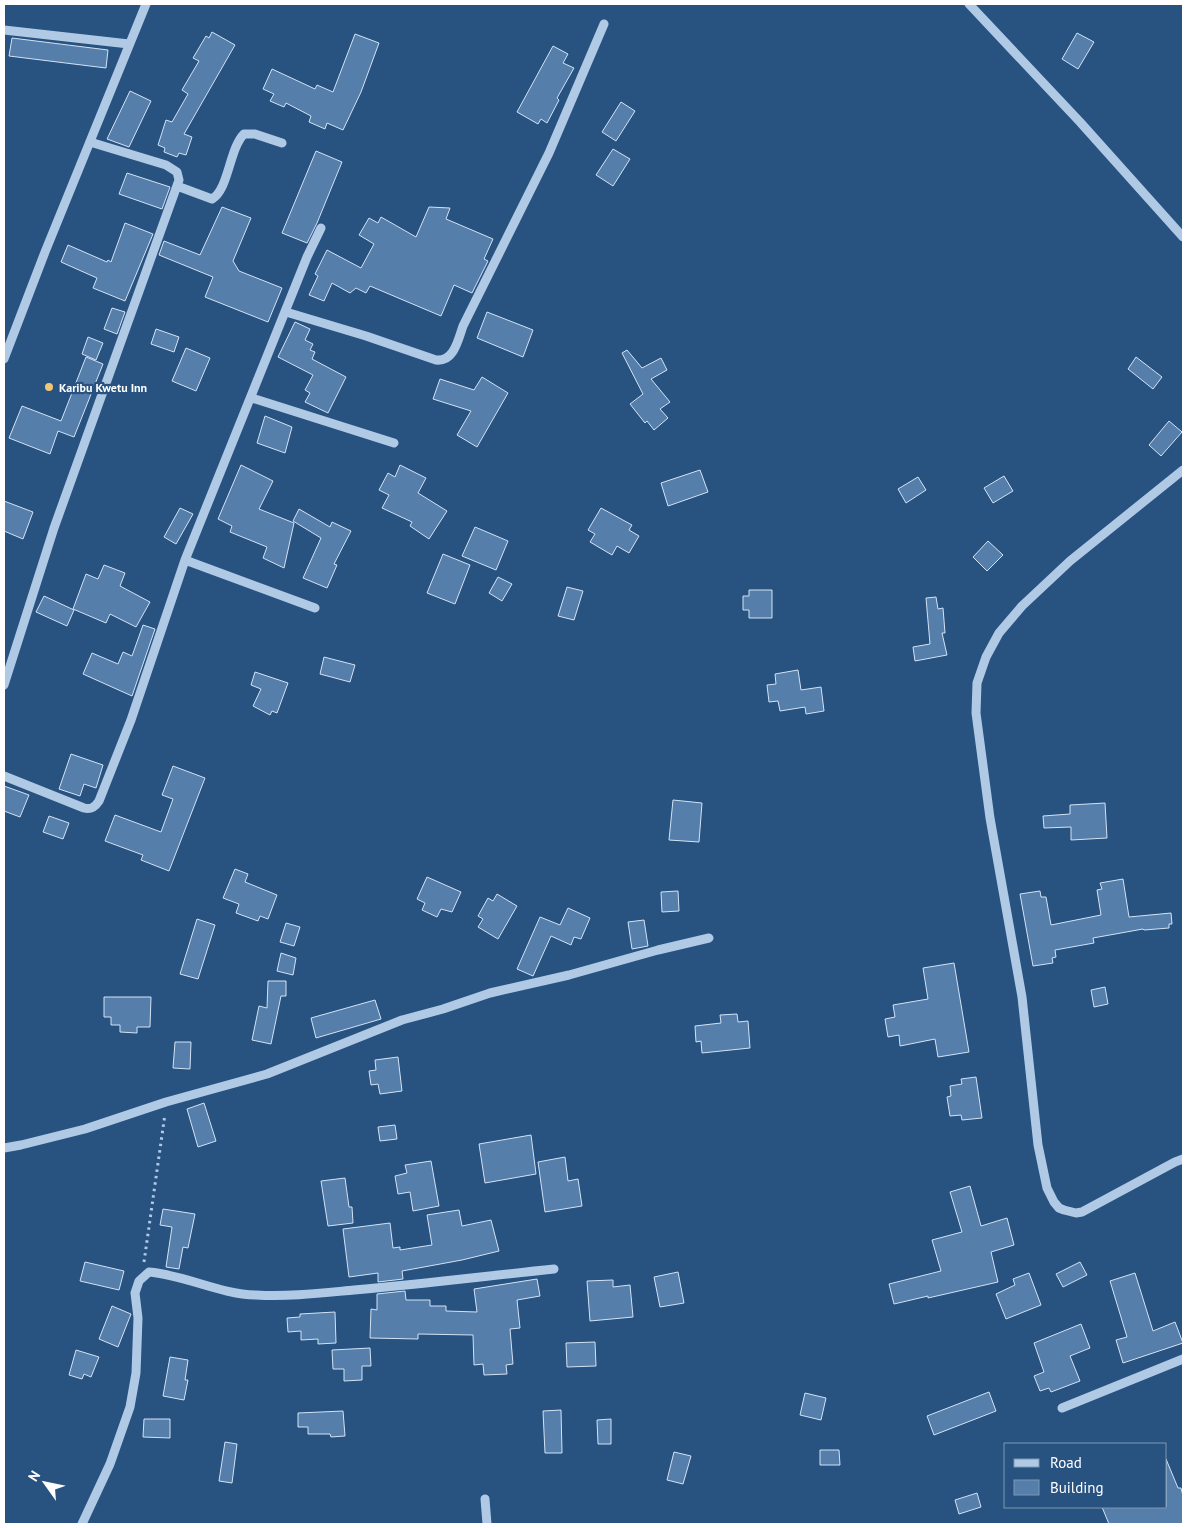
<svg xmlns="http://www.w3.org/2000/svg" width="1187" height="1528" font-family="'PT Sans',sans-serif">
	<style>
		.building { fill: #557eab; stroke: #d3e3f5 }
		.lines { fill: none; stroke-linecap: round; stroke-linejoin: round }
		.path { stroke: #b0cae6; stroke-width: 3; stroke-dasharray: 2.5 4; stroke-linecap: butt }
		.minor { stroke: #b0cae6; stroke-width: 9 }
		.poi-dot { fill: #edc776; stroke: #285280; stroke-width: 2 }
		.labels { text-anchor: middle; dominant-baseline: central; stroke-width: 4.5; stroke-linejoin: round; paint-order: stroke }
		.poi-label { font-size: 12px; font-weight: bold; fill: #fff; stroke: #285280; text-anchor: start }
	</style>
	<rect width="100%" height="100%" fill="#285280"/>
	<!-- building -->
	<path class="building" d="M212,32L235,45L184,134L192,137L186,155L179,153L177,157L164,152L165,148L158,145L166,120L172,122L188,94L182,90L199,61L193,58L206,36L209,38Z
		M1077,33L1094,42L1078,69L1062,59Z
		M355,34L379,43L361,92L343,130L327,123L325,129L309,122L311,116L286,103L284,107L270,101L274,94L263,89L272,69L315,89L317,85L333,92Z
		M12,38L108,50L106,68L9,56Z
		M553,46L568,54L563,63L574,68L557,98L559,100L547,123L541,119L538,124L517,112Z
		M130,91L151,101L129,147L107,139Z
		M621,102L635,111L616,141L602,132Z
		M613,149L630,159L613,186L596,175Z
		M316,151L342,162L317,223L307,243L282,233Z
		M127,173L170,187L162,209L119,194Z
		M222,207L251,218L233,261L239,271L282,288L268,322L205,297L213,277L159,255L164,241L200,255Z
		M429,207L450,208L446,219L493,239L484,259L488,261L472,293L454,285L441,316L370,286L366,293L356,288L350,293L332,283L324,301L309,295L318,276L315,274L327,250L361,268L374,244L359,235L369,218L378,223L381,217L416,237Z
		M125,223L153,234L125,301L93,288L97,278L61,262L68,245L107,262L108,260L111,262Z
		M112,308L125,312L117,334L104,329Z
		M487,312L533,330L523,357L477,338Z
		M295,322L310,329L305,340L313,344L310,350L315,352L312,359L346,377L328,413L305,402L310,393L305,390L313,375L278,357Z
		M156,329L179,337L174,352L151,344Z
		M88,337L103,343L96,360L82,354Z
		M186,348L210,358L196,391L172,381Z
		M627,350L642,368L661,358L667,370L651,379L670,402L660,409L668,418L654,430L647,421L645,423L630,404L643,394L622,353Z
		M86,357L103,364L74,437L58,431L50,454L9,438L22,406L61,421Z
		M1136,357L1162,377L1153,389L1128,369Z
		M482,377L508,393L477,447L457,435L471,411L433,399L440,379L474,390Z
		M265,416L292,427L285,453L257,443Z
		M1169,421L1182,432L1161,456L1149,445Z
		M241,465L273,481L259,509L294,523L284,568L263,558L267,547L230,532L232,526L218,519Z
		M400,465L426,478L418,493L447,511L429,539L410,526L412,522L382,508L389,495L379,490L388,473L395,477Z
		M700,470L708,492L668,506L661,483Z
		M1004,476L1013,491L993,503L984,488Z
		M918,477L926,490L906,503L898,489Z
		M4,501L33,512L23,539L4,531Z
		M180,508L193,514L176,544L164,537Z
		M601,508L632,525L629,530L639,536L629,553L617,546L612,555L590,542L595,534L588,530Z
		M299,509L330,527L332,522L351,531L334,564L337,565L327,588L303,578L321,538L293,521Z
		M475,527L508,541L496,570L462,556Z
		M988,541L1003,555L987,571L973,557Z
		M443,554L470,565L455,604L427,593Z
		M104,565L125,573L120,586L150,602L136,627L110,614L106,623L73,609L86,574L98,579Z
		M498,577L512,584L502,601L489,593Z
		M567,587L583,591L574,620L558,616Z
		M749,590H772V618H749V610H743V596H749Z
		M44,596L74,610L67,626L36,612Z
		M936,597L938,609L943,608L945,633H942L947,655L915,661L913,647L930,644L926,598Z
		M143,625L155,629L132,696L83,674L92,653L118,664L123,652L132,656Z
		M324,657L355,665L350,682L320,674Z
		M798,670L801,690L821,687L824,711L806,714L805,707L780,711L778,701L769,702L767,685L776,684L775,674Z
		M255,672L288,683L277,713L272,711L270,715L253,706L261,689L251,685Z
		M71,754L103,765L96,788L84,784L80,796L59,789Z
		M173,766L205,778L169,871L141,860L143,855L105,841L115,815L161,832L173,799L162,795Z
		M4,786L29,795L20,817L4,811Z
		M673,800L702,803L699,842L669,840Z
		M1105,803L1107,838L1071,840V827L1044,828L1043,816L1070,814V805Z
		M49,816L69,823L63,839L43,832Z
		M235,869L248,874L245,882L277,895L268,919L260,916L258,921L236,913L239,904L223,898Z
		M427,877L461,892L452,912L441,909L437,917L422,910L425,903L417,899Z
		M1123,879L1129,917L1171,913L1172,924H1169V928L1144,930L1143,929L1093,938L1094,943L1055,950L1056,957L1052,958L1053,963L1033,966L1020,894L1040,891L1041,897H1046L1051,925L1101,915L1097,890L1102,889L1100,883Z
		M678,891L679,911L662,912L661,892Z
		M497,894L517,906L498,939L478,927L483,919L478,916L488,898L493,901Z
		M568,908L590,918L581,939L574,937L571,945L551,936L533,976L517,969L540,917L560,925Z
		M197,919L215,925L198,979L180,974Z
		M644,920L648,946L632,949L628,922Z
		M286,923L300,927L294,946L280,942Z
		M281,953L296,958L293,975L277,971Z
		M954,963L969,1052L938,1057L935,1039L900,1046L899,1035L888,1037L885,1019L895,1017L893,1005L928,999L923,968Z
		M268,981H286V996H281L271,1044L252,1040L259,1006L267,1008Z
		M1105,987L1108,1004L1094,1007L1091,990Z
		M104,997H151L150,1027H137V1033L120,1032V1025H111V1017H104Z
		M375,1000L381,1019L316,1038L311,1018Z
		M737,1014L738,1022L748,1021L750,1048L702,1053L701,1041L696,1042L695,1026L721,1023L720,1015Z
		M175,1042H191L190,1069L173,1068Z
		M398,1057L402,1091L380,1094L378,1084L371,1085L369,1071L376,1070L375,1060Z
		M976,1077L982,1118L962,1120L961,1115L950,1116L947,1097L951,1096L950,1086L962,1084L961,1079Z
		M204,1103L216,1141L198,1147L187,1109Z
		M395,1125L397,1139L380,1141L378,1127Z
		M531,1135L536,1174L485,1183L479,1144Z
		M565,1157L568,1181L578,1179L582,1206L545,1212L538,1162Z
		M431,1161L439,1206L413,1211L410,1192L398,1194L395,1176L407,1173L405,1165Z
		M345,1178L349,1207H352L353,1223L328,1226L321,1181Z
		M970,1186L981,1226L1007,1218L1014,1245L991,1252L998,1282L928,1298V1296L894,1304L889,1284L941,1271L932,1240L962,1232L950,1192Z
		M163,1209L195,1214L188,1248L183,1247L179,1269L166,1267L172,1227L160,1225Z
		M459,1210L462,1226L491,1220L499,1251L462,1260L402,1271L403,1279L378,1282V1273L349,1277L343,1229L390,1223L393,1248L400,1247V1250L432,1245L427,1215Z
		M85,1262L124,1271L119,1290L80,1281Z
		M1080,1262L1087,1275L1063,1287L1056,1274Z
		M678,1272L684,1303L660,1307L654,1277Z
		M1029,1273L1041,1305L1006,1319L996,1294L1015,1285L1013,1279Z
		M1135,1273L1153,1331L1175,1322L1183,1343L1123,1363L1116,1340L1127,1337L1110,1281Z
		M537,1279L540,1296L517,1300L520,1328L510,1329L513,1364L506,1365L507,1374L484,1375L483,1364L474,1365L473,1335L418,1334V1339L370,1338L371,1309L377,1310V1294L405,1291L406,1300H430V1306H446V1311L477,1312L474,1289Z
		M613,1280V1287L630,1285L633,1317L590,1321L587,1281Z
		M112,1306L131,1314L118,1347L99,1339Z
		M335,1312L336,1343L318,1344V1339L301,1340V1331L288,1332L287,1318L300,1317V1314Z
		M1081,1324L1090,1348L1070,1356L1080,1381L1051,1392L1049,1388L1040,1391L1034,1376L1044,1372L1034,1343Z
		M595,1342L596,1366L567,1367L566,1343Z
		M370,1348L371,1366H362V1380L344,1381V1369H333L332,1350Z
		M76,1350L99,1357L91,1377L84,1374L82,1379L69,1375Z
		M170,1357L188,1360L185,1380H188L184,1400L163,1396Z
		M989,1392L996,1411L934,1435L927,1416Z
		M805,1393L826,1398L821,1420L800,1415Z
		M561,1410L562,1453H545L543,1411Z
		M343,1411L345,1436L331,1437L330,1434H308V1427H298V1413Z
		M144,1419H170V1438L143,1437Z
		M611,1419V1444H598L597,1420Z
		M225,1442L237,1444L232,1483L219,1481Z
		M820,1450H839L840,1465H820Z
		M674,1452L691,1456L683,1484L667,1480Z
		M1166,1459L1178,1488H1181L1183,1496V1524H1109L1102,1507H1166Z
		M977,1493L981,1507L959,1514L955,1500Z"/>
	<g class="lines">
		<!-- path -->
		<path class="path" d="M144,1262L165,1114"/>
		<!-- minor -->
		<path class="minor" d="M969,4L1080,122L1183,237
			M4,30L129,44
			M177,186L212,199C229,189 229,149 244,134H255L282,143
			M286,312L366,336L436,360C454,362 458,340 463,326L549,153L604,24
			M4,359L45,252L146,4
			M252,398L394,443
			M1183,470L1070,561L1022,606L999,633L986,657L977,683L976,713L990,818L1022,997L1038,1145L1047,1188L1054,1202L1059,1208L1064,1210L1076,1213L1082,1212L1175,1162L1183,1159
			M185,560L315,608
			M4,685L54,528L179,180L177,172L166,165L90,142
			M4,776L84,808C91,810 95,807 99,801L131,720L185,560L307,257L321,228
			M4,1148L21,1145L85,1129L166,1102L267,1074L402,1020L443,1009L490,993L569,975L658,950L709,938
			M1062,1408L1183,1359
			M485,1499L487,1524
			M82,1524L110,1464L130,1407L136,1373L138,1318L135,1293L139,1281L149,1272C185,1275 219,1294 256,1295C288,1297 322,1293 354,1290C421,1284 487,1276 554,1269"/>
	</g>
	<!-- markers -->
	<circle class="poi-dot" cx="49" cy="387" r="5"/>
	<g class="labels">
		<!-- poi labels -->
		<g class="poi-label">
			<text x="59" y="387">Karibu Kwetu Inn</text>
		</g>
	</g>
	<!-- border -->
	<rect width="1187" height="1528" fill="none" stroke="#ffffff" stroke-width="10"/>
	<!-- legend -->
	<rect x="1004" y="1443" width="162" height="65" fill="#285280" stroke="#7e97b3"/>
	<rect x="1014" y="1459" width="25" height="8" fill="#b0cae6" stroke="#7e97b3"/>
	<text x="1050" y="1468" font-size="15" fill="#ffffff">Road</text>
	<rect x="1014" y="1480" width="25" height="15" fill="#557eab" stroke="#7e97b3"/>
	<text x="1050" y="1493" font-size="15" fill="#ffffff">Building</text>
	<!-- north arrow -->
	<g transform="translate(45 1483) rotate(303)" stroke="#285280" stroke-width="4" paint-order="stroke">
	<path d="M0-4L9 19L0 12L-9 19Z" fill="#ffffff"/>
	<text y="-8" font-size="14" font-weight="bold" text-anchor="middle" fill="#ffffff">N</text>
	</g>
</svg>
